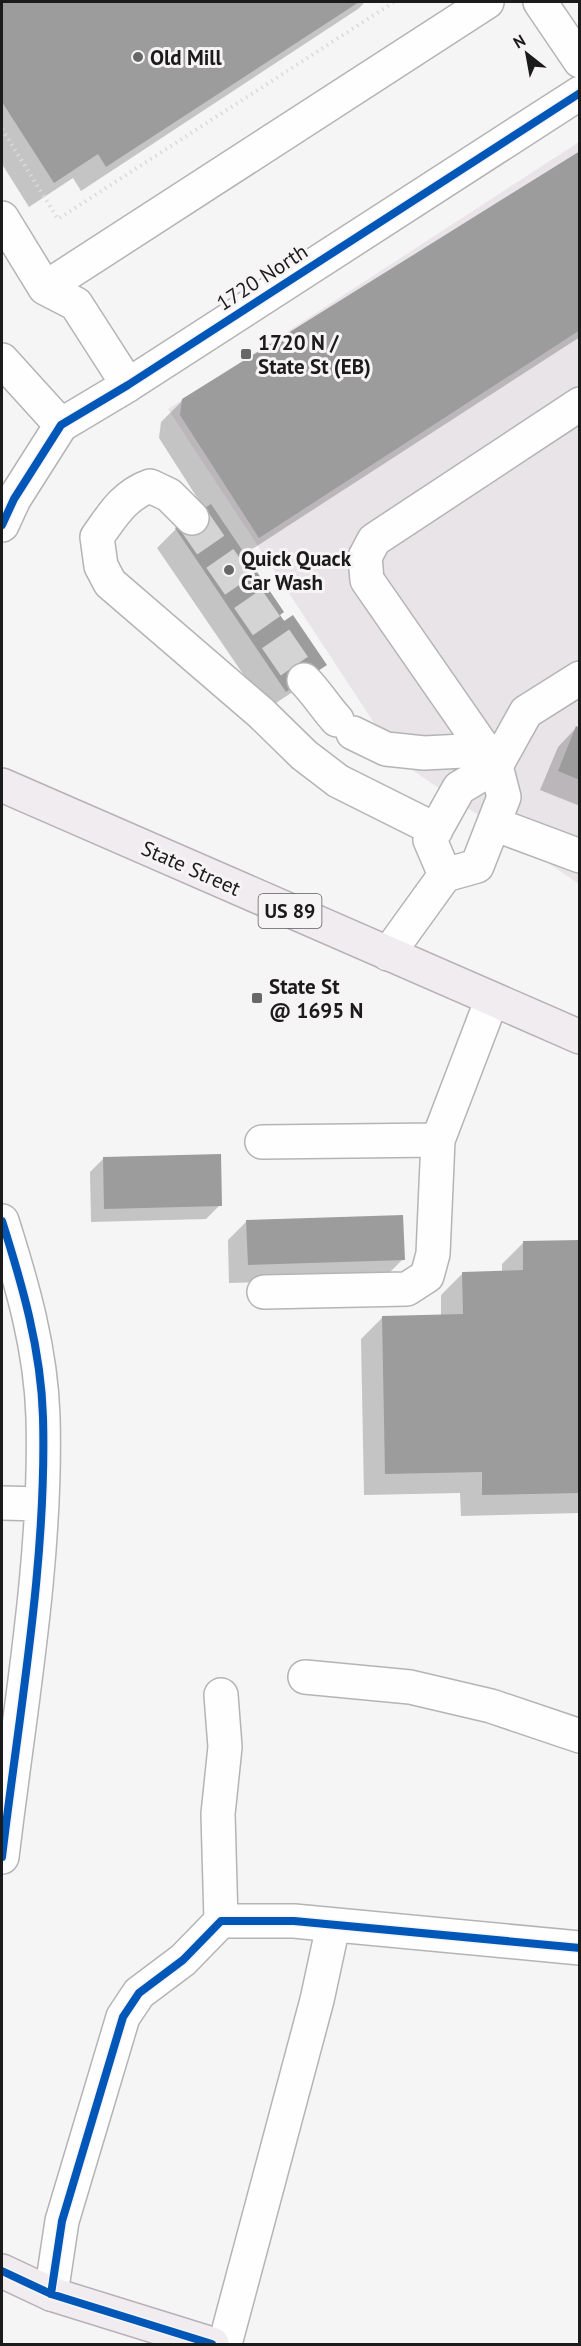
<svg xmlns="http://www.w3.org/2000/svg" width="581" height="2346" font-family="'PT Sans',sans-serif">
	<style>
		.built { fill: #e9e4e8 }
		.shadow { fill: #0003 }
		.building { fill: #9d9c9d }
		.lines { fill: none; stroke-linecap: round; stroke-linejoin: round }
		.minor-tunnel { stroke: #d5d4d5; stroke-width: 33; stroke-dasharray: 33 16; stroke-linecap: butt }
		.minor-casing { stroke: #b5b4b5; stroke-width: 36 }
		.major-casing { stroke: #b8b0b7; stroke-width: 36 }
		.path { stroke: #dbdadb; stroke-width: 4; stroke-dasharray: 1.5 4.5; stroke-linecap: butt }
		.minor { stroke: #fefefe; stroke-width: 33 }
		.major { stroke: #f0ecf0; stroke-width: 33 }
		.cycleway-casing { stroke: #f7f4f6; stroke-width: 11 }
		.cycleway { stroke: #0057b8; stroke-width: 8 }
		.poi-dot { fill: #686768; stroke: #f7f4f6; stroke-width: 2 }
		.labels { text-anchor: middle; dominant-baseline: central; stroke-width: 6; stroke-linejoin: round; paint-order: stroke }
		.shield { fill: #f7f4f6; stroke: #5e5c5d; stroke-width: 1.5 }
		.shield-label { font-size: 20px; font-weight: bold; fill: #1c1b1c }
		.poi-label { font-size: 21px; font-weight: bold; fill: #1c1b1c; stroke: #f7f4f6; text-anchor: start }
		.street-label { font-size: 21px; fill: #1c1b1c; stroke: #f7f4f6 }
	</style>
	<rect width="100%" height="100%" fill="#f6f5f6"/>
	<!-- built -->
	<path class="built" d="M579,142V884L399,761L168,409Z"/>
	<!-- shadow -->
	<path class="shadow" d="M2,2H365L358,9L81,191L73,178L29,207L2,164Z
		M580,152V337L243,555L279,615L325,664L306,683L267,709L157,548L176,529L205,510L159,438L161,422L183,400Z
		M576,728L580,729V806L540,790L558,747Z
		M104,1158L220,1205L206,1219L91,1222L90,1172Z
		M247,1221L403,1259L384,1278L229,1283L228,1240Z
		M580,1241V1513L461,1516L460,1493L364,1495L361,1339L383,1317L441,1316V1295L463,1273L502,1272V1264L524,1242Z"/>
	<!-- building -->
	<path class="building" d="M2,2H359L106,167L98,154L54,183L2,102Z
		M580,151V330L259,538L180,415L182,399Z
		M211,504L284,612L280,615L284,621L293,615L327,665L286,692L175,528Z
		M576,726L580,728V780L558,771Z
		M221,1154L222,1206L104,1209L103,1157Z
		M403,1215L405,1260L248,1265L246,1220Z
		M580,1240V1493L482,1495V1472L385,1474L382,1316L463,1314L462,1272L523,1270V1241Z"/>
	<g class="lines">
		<!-- minor-tunnel -->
		<path class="minor-tunnel" d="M192,518L304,680"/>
		<!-- minor casing -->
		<g class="minor-casing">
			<path id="minor" d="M540,2L580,61
				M2,218L45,288
				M2,360L61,425
				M128,385L76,304L45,288L487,2
				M580,404L374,540L365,557L367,580L496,766L526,712L580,678
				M192,518L169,495L150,486C124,495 112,516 97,537L101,566L110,583L261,713L304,755L338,781L436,830
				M2,525L14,499L61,425L128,385L580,93
				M304,680C317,693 325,707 337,720
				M353,733L386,749L424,753L484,750
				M494,824L580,856
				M388,954L445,875L477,866L504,797L496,766L459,788L430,840L445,875
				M262,1142L438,1140L492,999
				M2,1221C22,1284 41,1349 43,1417C47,1562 19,1713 2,1857
				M264,1292L407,1289L427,1276L433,1254L438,1140
				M2,1503L42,1504
				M305,1677L410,1687L491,1706L580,1736
				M221,1921L218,1814L225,1747L221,1695
				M51,2294L62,2221L123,2017L139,1993L183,1960L221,1921H294L580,1948
				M225,2344L317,2000L333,1926"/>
		</g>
		<!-- major casing -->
		<g class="major-casing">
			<path id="major" d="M2,785L580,1037
				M2,2271L51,2294L212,2344"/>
		</g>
		<!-- path -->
		<path class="path" d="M2,129L58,219L394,2"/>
		<!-- minor -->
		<use href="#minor" class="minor"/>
		<!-- major -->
		<use href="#major" class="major"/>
		<!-- cycleway casing -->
		<g class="cycleway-casing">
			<path id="cycleway" d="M2,525L14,499L61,425L128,385L580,93
				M2,1221C22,1284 41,1349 43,1417C47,1562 19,1713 2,1857
				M2,2271L51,2294L212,2344
				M51,2294L62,2221L123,2017L139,1993L183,1960L221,1921H294L580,1948"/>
		</g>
		<!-- cycleway -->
		<use href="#cycleway" class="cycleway"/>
	</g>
	<!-- markers -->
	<g class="poi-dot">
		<circle cx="138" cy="57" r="6"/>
		<rect x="240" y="348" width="12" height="12" rx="3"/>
		<circle cx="229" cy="570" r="6"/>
		<rect x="251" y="992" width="12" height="12" rx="3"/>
	</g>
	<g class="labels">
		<!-- shield labels -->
		<rect class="shield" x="258.5" y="894" width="63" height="34" rx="4.5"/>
		<g class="shield-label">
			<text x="290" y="911">US 89</text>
		</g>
		<!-- poi labels -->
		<g class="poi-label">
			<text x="150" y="57">Old Mill</text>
			<text x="258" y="342">1720 N /<tspan x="258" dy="24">State St (EB)</tspan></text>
			<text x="241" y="558">Quick Quack<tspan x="241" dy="24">Car Wash</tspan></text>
			<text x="269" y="986">State St<tspan x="269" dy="24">@ 1695 N</tspan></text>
		</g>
		<!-- street labels -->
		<g class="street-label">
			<text transform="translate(262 277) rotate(-33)">1720 North</text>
			<text transform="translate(191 868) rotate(24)">State Street</text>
		</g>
	</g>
	<!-- border -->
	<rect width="581" height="2346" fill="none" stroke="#1c1b1c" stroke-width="6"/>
	<!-- north arrow -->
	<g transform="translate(527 54) rotate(329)" stroke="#f7f4f6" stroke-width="4.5" paint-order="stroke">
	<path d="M0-4.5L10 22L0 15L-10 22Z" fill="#1c1b1c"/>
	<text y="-9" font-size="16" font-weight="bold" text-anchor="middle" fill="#1c1b1c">N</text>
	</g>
</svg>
